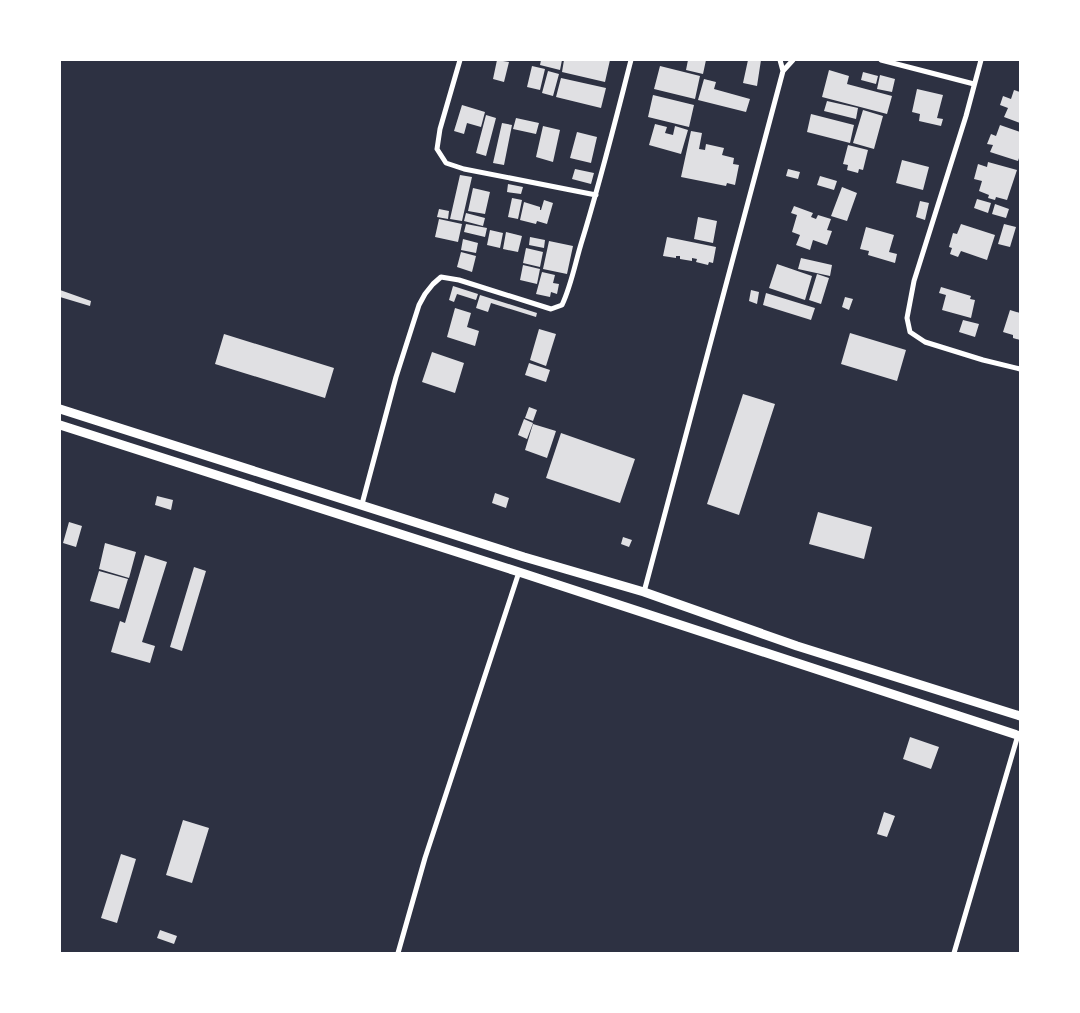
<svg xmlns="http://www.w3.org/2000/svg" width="1080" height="1013" font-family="'Golos Text',sans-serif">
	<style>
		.building { fill: #e0e0e3 }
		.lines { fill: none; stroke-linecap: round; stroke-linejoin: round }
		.minor { stroke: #fff; stroke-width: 5 }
		.tertiary { stroke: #fff; stroke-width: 9 }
	</style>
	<rect width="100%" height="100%" fill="#2d3142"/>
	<!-- building -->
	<path class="building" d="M497,60L509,62L504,82L493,79Z
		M541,60H562L560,70L540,65Z
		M564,60H610L605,82L562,72Z
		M688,60H706L703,74L686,70Z
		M748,60H761L757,86L743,83Z
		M532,66L545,69L540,90L527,87Z
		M660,66L700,76L695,99L654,89Z
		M829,70L849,76L847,84L892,96L887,114L822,97Z
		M548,71L559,74L553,96L542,93Z
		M863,72L878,76L876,84L861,80Z
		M880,75L895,79L892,92L877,89Z
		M561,78L606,88L601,108L556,97Z
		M704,79L716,82L714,89L750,99L746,112L698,100Z
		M917,89L943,95L937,118L943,119L941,126L919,121L920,114L912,112Z
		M1014,90L1020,92V123L1004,117L1008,108L1000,105L1003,96L1011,99Z
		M653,95L694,105L689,127L648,117Z
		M827,101L858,108L856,119L824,111Z
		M462,105L485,112L481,127L467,123L464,134L454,131Z
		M863,110L883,116L874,149L853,143Z
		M811,114L854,125L850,143L807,132Z
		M486,115L496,118L486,156L476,153Z
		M516,118L539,123L536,134L513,129Z
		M502,123L512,125L504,165L493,163Z
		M655,124L667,127L665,133L673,135L675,126L688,130L681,154L649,145Z
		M1000,125L1020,132V155L1018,161L990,152L993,145L987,144L991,134L996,136Z
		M543,126L560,130L553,162L536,157Z
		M691,131L702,133L699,149L705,150L706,144L724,148L722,155L734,158L733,164L739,165L735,185L727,183L726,186L681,177Z
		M577,132L597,137L591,163L570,158Z
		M848,145L868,150L863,170L859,169L858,173L847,170L848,165L843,164Z
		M902,160L929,167L923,190L896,183Z
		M988,162L1017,170L1007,200L996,197L995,200L988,198L989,195L979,191L982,181L974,179L978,164L987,167Z
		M575,169L594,173L591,184L572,179Z
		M788,169L800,172L798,179L786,176Z
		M460,175L472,177L462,221L450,219Z
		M820,176L837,181L834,190L817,185Z
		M508,184L523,187L521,194L507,192Z
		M842,187L857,193L847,221L831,216Z
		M473,188L490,192L485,214L468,211Z
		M512,198L522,200L518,219L508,217Z
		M977,199L991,203L988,213L974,208Z
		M544,200L553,203L547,224L537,221L536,224L520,220L524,202L540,207V210H541Z
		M920,201L929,203L925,220L916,217Z
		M995,204L1009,209L1006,218L992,214Z
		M794,206L813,213L811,217L816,219L818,215L831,219L827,230L832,231L827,245L813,240L810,250L796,245L800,235L792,232L797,215L791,213Z
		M439,209L449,211L448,219L437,217Z
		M466,213L485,218L483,226L464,221Z
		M698,217L717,221L713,243L694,239Z
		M439,219L462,224L458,242L435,237Z
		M466,224L487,228L485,237L464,232Z
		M961,224L995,235L987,260L961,251L958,257L950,254L952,248L949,247L953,233L957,234Z
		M1004,224L1016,227L1010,247L998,244Z
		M866,227L894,235L889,252L897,254L895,263L868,255L869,251L860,249Z
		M490,230L503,233L500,248L487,245Z
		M506,232L522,236L518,252L503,249Z
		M530,237L545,240L544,248L529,245Z
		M667,237L716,247L713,263L709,262L708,265L696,262L697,259L692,258V261L680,259V256H676V258L663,256Z
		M463,239L478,243L476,253L461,250Z
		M549,241L573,246L567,274L543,269Z
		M526,248L543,252L540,267L523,263Z
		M461,252L476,256L472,272L457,267Z
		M801,258L832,265L830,276L798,269Z
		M777,264L812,276L805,300L769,288Z
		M523,265L540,269L537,284L520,280Z
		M542,272L555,275L553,283L559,284L557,294L551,292L550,297L536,294Z
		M817,274L829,278L821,304L809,300Z
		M453,286L478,294L476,300L457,294L454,302L449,300Z
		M941,287L971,296L970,299L975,300L971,318L942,310L946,295L939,293Z
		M60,290L91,301L90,306L60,297Z
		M751,290L759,292L757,304L749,301Z
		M766,293L815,308L811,320L763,305Z
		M480,295L537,313L536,317L491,303L488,312L476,308Z
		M845,297L853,299L849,310L842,307Z
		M455,308L471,313L467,327L479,331L475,346L447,337Z
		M1010,310L1020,313V340L1013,338V335L1003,332Z
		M963,320L979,324L975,337L959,332Z
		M539,329L556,334L546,366L530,360Z
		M850,333L906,350L897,381L841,364Z
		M224,334L334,368L325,398L215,364Z
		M432,352L464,363L455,393L422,382Z
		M529,363L550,370L546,382L525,375Z
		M743,394L775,404L739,515L707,504Z
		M529,407L537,410L533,421L525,418Z
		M524,419L533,423L527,439L518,435Z
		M533,424L556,431L547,458L525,450Z
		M561,433L635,459L620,503L546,478Z
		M495,493L509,498L506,508L492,503Z
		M157,496L173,500L171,510L155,505Z
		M818,512L872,527L864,559L809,544Z
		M69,522L82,526L76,547L63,543Z
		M623,537L632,540L629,547L621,544Z
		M105,543L136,552L129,578L99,569Z
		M145,555L167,562L142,642L155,646L150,663L111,652L120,621L125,623Z
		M194,567L206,571L182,651L170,647Z
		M99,571L128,579L119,609L90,601Z
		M910,737L939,747L931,769L903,759Z
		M884,812L895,816L887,837L877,834Z
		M183,820L209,828L192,883L166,875Z
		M121,854L136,859L117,923L101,918Z
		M160,930L177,936L174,944L157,938Z"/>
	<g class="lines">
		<!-- minor -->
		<path class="minor" d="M460,60L440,129L437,149L446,163L464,169L596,195
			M780,60L783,71
			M881,60L974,84
			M981,60L966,116L914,281L907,318L910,332L925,342L983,360L1020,369
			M362,504L396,377L419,305L425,294L433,284L441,277L459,280L551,309L562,305C571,286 575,264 581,244C600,183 615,122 631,60
			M644,592L783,71L793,60
			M398,953L425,858L519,572
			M954,953L1018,735"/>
		<!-- tertiary -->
		<path class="tertiary" d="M60,409L524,557L644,592L797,646L1020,716
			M60,425L519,572L1020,736"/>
	</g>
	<!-- border -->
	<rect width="1080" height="1013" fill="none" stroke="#ffffff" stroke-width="122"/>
</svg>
